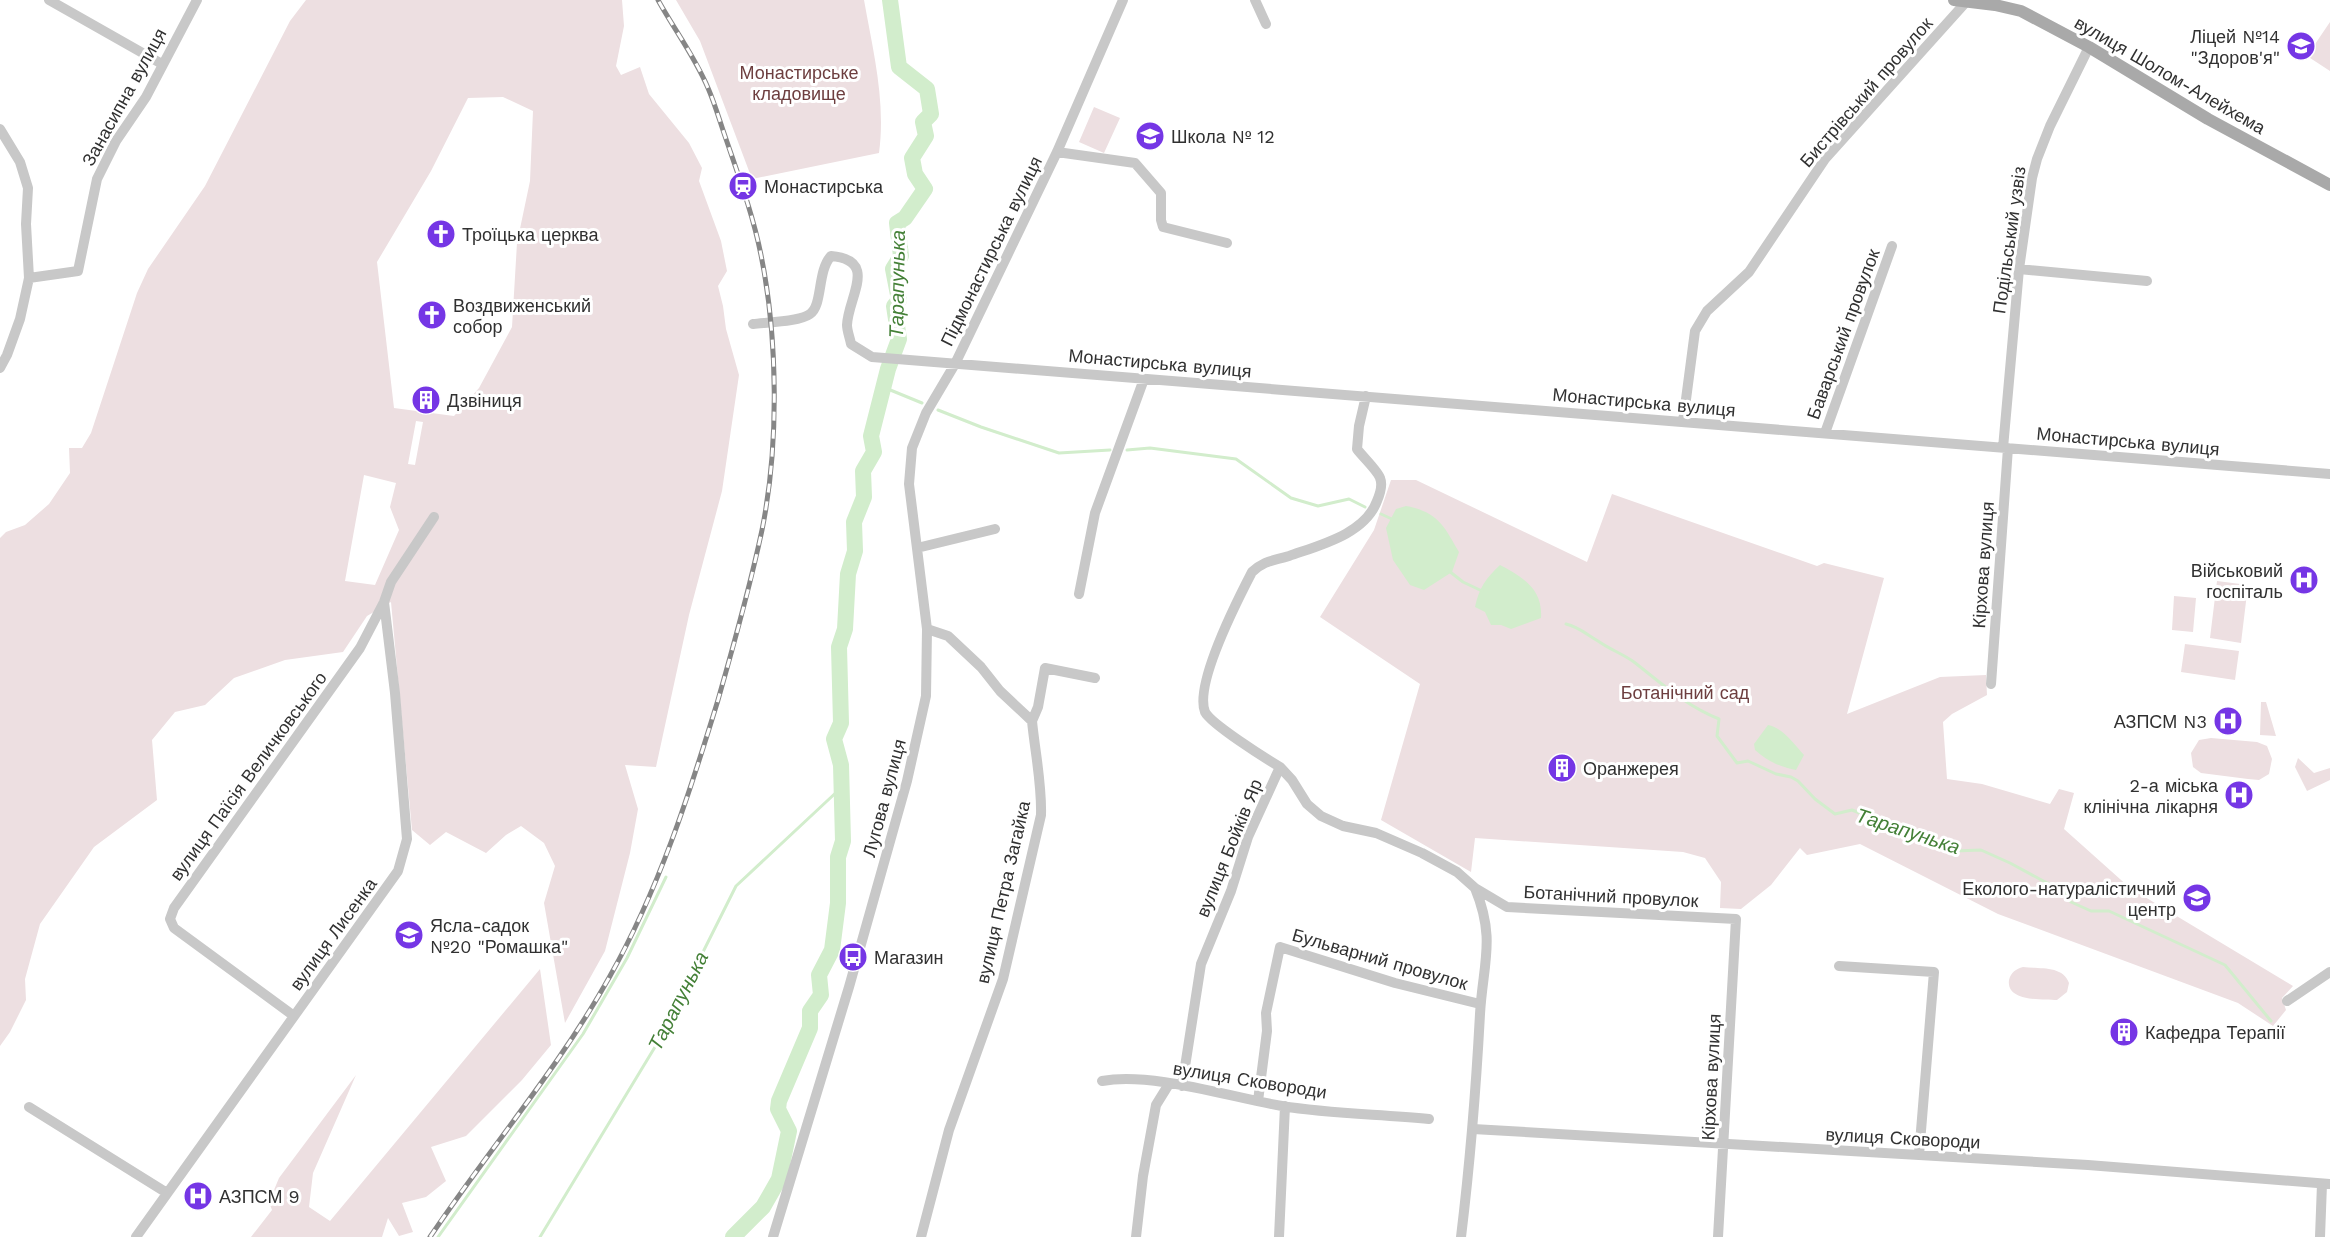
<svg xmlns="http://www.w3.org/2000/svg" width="2330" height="1237" font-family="'Work Sans',sans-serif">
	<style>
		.green { fill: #eddfe1; fill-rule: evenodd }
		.water { fill: #d2edcc }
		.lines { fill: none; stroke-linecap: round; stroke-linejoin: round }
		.stream { stroke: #d2edcc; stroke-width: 3 }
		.river { stroke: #d2edcc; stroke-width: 16 }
		.minor { stroke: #c8c8c8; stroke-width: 10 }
		.major { stroke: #a9a9a9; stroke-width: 12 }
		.rail-casing { stroke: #868686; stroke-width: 5 }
		.rail { stroke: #fff; stroke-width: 3; stroke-dasharray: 9; stroke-linecap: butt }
		.labels { text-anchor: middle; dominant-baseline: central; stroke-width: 6; stroke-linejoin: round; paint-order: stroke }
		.poi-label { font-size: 18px; fill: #313131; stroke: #fff; text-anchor: start }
		.park-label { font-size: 18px; fill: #6d3e3f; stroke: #fff }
		.street-label { font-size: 18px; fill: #313131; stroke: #fff }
		.water-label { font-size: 20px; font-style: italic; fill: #448037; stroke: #fff }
	</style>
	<rect width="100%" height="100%" fill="#fff"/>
	<!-- green -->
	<path class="green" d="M306,0H622L624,26L616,66L621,75L640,67L649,94L689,143L702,168L699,181L721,241L727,271L718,286L723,306L726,329L739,375L722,491L689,615L656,767L625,765L638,809L630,853L605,951L565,1023L544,903L555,866L544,843L521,826L506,835L486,853L446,832L430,845L412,830L391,602L367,616L343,652L285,660L234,678L205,705L175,712L152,740L157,800L94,847L40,924L25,979L26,1000L10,1032L0,1046V538L6,532L25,525L49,504L70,473L69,448H82L91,433L137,293L148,269L205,186L290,21ZM503,97L533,111L530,181L517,243L512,327L479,388L454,416L394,408L377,262L431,171L468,98ZM416,421L423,422L415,465L408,464ZM364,475L396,483L390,507L399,530L375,585L345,581Z
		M676,0H864C873,51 886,101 879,153L752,179L700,41Z
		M2330,22V71L2307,56Z
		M1094,107L1120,118L1104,153L1079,142Z
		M1391,480H1416L1587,562L1612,494L1817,566L1824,563L1884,578L1847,714L1940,677L1986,675L1987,695L1952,714L1943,722L1947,779L1982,784L2050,804L2059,789L2074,793L2064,829L2130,888L2293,986L2282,998L2286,1010L2273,1026L2238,1003L1998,914L1860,844L1807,855L1800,848L1771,885L1741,909L1720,908L1721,882L1705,858L1683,852L1475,838L1471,872L1381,820L1420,684L1320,617L1374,530Z
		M2217,581L2248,585L2241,643L2210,638Z
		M2174,596L2196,598L2193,632L2172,630Z
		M2185,644L2239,651L2235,680L2181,672Z
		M2261,702H2266L2276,736L2260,735Z
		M2211,738L2257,742L2267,746L2272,759L2269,774L2259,780L2248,779L2201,773L2193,767L2191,753L2199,740Z
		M2298,758L2314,773L2330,768V780L2307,791L2295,767Z
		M2023,967C2039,969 2063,965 2069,983L2067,992L2057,1000C2043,999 2006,1002 2009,980C2011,972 2016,969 2023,967Z
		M540,969L551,1045L522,1080L466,1136L431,1147L446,1181L426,1197L402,1203L413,1232L399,1236L388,1218L382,1237H251L272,1210L269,1202L279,1178L356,1075L313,1173L309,1207L330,1221Z"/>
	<!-- water -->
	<path class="water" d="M1406,506C1438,512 1444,526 1459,552L1452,572L1424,590L1410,585L1393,560L1386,528L1396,509Z
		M1500,565C1523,577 1543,589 1541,618L1511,629L1501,625H1491L1485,612L1475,607C1479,588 1486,578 1500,565Z
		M1768,725C1783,728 1794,744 1804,755L1796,770C1780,767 1767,761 1755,750L1754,744Z"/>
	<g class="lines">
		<!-- stream -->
		<path class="stream" d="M883,387L922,403
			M938,410L981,427L1059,453L1110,450
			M1127,450L1150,448L1236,459L1291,498L1318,506L1349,499L1365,507
			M1381,514L1394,520
			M1449,571L1463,582L1482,591
			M1566,624C1579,627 1586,634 1598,641C1609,649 1623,654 1634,662C1661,683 1686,706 1719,719L1717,736L1737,763L1748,761L1776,774L1791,777L1798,781L1815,799L1835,814L1852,810L1955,851L1981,850L2010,863L2047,883L2060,887L2071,902L2091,911H2109L2225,965L2271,1021
			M438,1237L583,1034L627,958L666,877
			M540,1237L658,1042L736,886L842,787"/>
		<!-- river -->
		<path class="river" d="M733,1237L763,1207L779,1179L789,1131L778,1109L779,1101L810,1028V1011L821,995L819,975L832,950L838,903V857L843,841L841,765L834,739L841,723L839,647L845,629L848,574L855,551L854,522L864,497L863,471L874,452L871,436L888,369L899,339L894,306L899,300L893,269L901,256L897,223L905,218L925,189L915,174L912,158L926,136L923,122L931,114L927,89L899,67L890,0"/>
		<!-- minor -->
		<path class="minor" d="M49,0L162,64
			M1255,0L1266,24
			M0,129L20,162L28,188L26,224L29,278L20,319L7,355L0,368
			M1057,152L1135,163L1161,193V220L1163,227L1227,243
			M2019,269L2147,281
			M29,278L78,271L97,179L116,141L146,97L197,0
			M753,324C767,322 799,322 810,314C823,305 817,271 831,256C879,260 848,297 847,325C847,331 850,338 851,344L872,357L2330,474
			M1683,422L1695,331L1707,311L1749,272L1825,159L1967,1
			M1825,433L1892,246
			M2003,448L2019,269L2032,178L2037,159L2050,126L2089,47
			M917,548L995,529
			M1079,594L1095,513L1144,379
			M1991,684L2008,448
			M1032,721L1038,707L1045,668L1095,678
			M1280,767L1292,780L1307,804L1321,816L1343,826L1376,833L1422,853L1457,872L1475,888L1507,907L1736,919L1718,1237
			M1839,966L1934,972L1919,1155
			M2287,1001L2330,972
			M294,1016L174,928L170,919L174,908L360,648L384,602L391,582L434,517
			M1102,1081C1153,1072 1229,1097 1282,1106C1330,1114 1380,1114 1429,1119
			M1182,1086L1201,964L1231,891L1248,837L1280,767C1265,758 1211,724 1205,712C1194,684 1238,599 1252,572C1265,560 1273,561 1289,556C1320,545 1365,534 1377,501C1380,494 1383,485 1380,478C1378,471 1362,456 1357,449L1359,426L1366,396
			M1258,1101L1267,1031L1266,1013L1280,947L1395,983L1480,1004
			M29,1107L167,1193
			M1473,1129L2088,1165L2330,1184
			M136,1237L398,871L407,839L395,693L384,602
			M773,1237L849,987L907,781L926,696L927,629L909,484L912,448L926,413L955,364L1057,152L1123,0
			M921,1237L949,1130L1003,979L1041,815C1042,784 1035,752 1032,721L1000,691L981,667L948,636L927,629
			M1136,1237L1143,1176L1156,1105L1169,1084
			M1279,1237L1285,1106
			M1461,1237C1470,1163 1476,1089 1480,1014C1483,963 1496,939 1475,888
			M2320,1237L2322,1184"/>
		<!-- major -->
		<path class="major" d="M1954,0L1995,5L2021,11L2089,47L2208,119L2330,185"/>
		<!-- rail casing -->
		<g class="rail-casing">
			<path id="rail" d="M430,1237C489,1149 559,1068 610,976C659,889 689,795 718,700C734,644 750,587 762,530C779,446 778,339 761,255C753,215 739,177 726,139C720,122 715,104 708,88C695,57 674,29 658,0"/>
		</g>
		<!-- rail -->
		<use href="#rail" class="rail"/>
	</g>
	<!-- icons -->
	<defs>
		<g id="school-disc" transform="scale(1.5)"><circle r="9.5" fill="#7536e5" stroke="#fff"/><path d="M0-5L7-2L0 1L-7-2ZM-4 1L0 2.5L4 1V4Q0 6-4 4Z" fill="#fff"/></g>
		<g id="station-disc" transform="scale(1.5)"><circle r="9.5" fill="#7536e5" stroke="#fff"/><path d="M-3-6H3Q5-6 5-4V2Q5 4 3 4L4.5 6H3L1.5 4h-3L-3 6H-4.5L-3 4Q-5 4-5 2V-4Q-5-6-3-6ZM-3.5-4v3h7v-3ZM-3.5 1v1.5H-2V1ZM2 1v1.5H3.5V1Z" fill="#fff"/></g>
		<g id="church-disc" transform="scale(1.5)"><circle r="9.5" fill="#7536e5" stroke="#fff"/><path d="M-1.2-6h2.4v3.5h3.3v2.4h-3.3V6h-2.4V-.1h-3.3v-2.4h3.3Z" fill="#fff"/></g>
		<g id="building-disc" transform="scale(1.5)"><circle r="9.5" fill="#7536e5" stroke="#fff"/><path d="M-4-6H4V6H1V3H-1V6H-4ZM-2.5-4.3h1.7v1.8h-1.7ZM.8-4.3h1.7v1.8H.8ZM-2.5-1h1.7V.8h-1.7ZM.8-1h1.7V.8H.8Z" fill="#fff"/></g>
		<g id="hospital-disc" transform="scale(1.5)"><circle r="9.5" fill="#7536e5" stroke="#fff"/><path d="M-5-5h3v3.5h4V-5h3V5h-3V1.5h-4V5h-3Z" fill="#fff"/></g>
		<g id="bus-disc" transform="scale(1.5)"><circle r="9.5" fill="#7536e5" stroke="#fff"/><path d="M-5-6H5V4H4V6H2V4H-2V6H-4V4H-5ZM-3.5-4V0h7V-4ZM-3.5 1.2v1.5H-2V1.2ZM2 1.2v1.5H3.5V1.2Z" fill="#fff"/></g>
	</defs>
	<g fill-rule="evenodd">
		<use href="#school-disc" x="2301" y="46"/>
		<use href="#school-disc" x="1150" y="136"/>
		<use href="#station-disc" x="743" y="186"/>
		<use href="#church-disc" x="441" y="234"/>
		<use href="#church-disc" x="432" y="315"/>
		<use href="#building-disc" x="426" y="400"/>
		<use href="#hospital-disc" x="2304" y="580"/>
		<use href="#hospital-disc" x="2228" y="721"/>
		<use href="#building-disc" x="1562" y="768"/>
		<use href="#hospital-disc" x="2239" y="795"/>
		<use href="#school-disc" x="2197" y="898"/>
		<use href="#school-disc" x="409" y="935"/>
		<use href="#bus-disc" x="853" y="957"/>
		<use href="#building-disc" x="2124" y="1032"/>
		<use href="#hospital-disc" x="198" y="1196"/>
	</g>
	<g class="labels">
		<!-- poi labels -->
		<g class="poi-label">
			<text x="2280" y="36" text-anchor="end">Ліцей №14<tspan x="2280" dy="21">"Здоров'я"</tspan></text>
			<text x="1171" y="136">Школа № 12</text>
			<text x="764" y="186">Монастирська</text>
			<text x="462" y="234">Троїцька церква</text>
			<text x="453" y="305">Воздвиженський<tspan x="453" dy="21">собор</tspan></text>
			<text x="447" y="400">Дзвіниця</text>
			<text x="2283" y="570" text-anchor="end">Військовий<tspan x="2283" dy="21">госпіталь</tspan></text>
			<text x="2207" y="721" text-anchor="end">АЗПСМ N3</text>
			<text x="1583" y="768">Оранжерея</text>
			<text x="2218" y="785" text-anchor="end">2-а міська<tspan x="2218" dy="21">клінічна лікарня</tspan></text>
			<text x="2176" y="888" text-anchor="end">Еколого-натуралістичний<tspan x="2176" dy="21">центр</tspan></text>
			<text x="430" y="925">Ясла-садок<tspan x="430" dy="21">№20 "Ромашка"</tspan></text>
			<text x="874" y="957">Магазин</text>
			<text x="2145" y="1032">Кафедра Терапії</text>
			<text x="219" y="1196">АЗПСМ 9</text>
		</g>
		<!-- park labels -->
		<g class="park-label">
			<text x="799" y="72">Монастирське<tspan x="799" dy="21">кладовище</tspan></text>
			<text x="1685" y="692">Ботанічний сад</text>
		</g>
		<!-- street labels -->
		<g class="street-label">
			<text transform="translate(2170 75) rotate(30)">вулиця Шолом-Алейхема</text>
			<text transform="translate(1866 92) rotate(-49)">Бистрівський провулок</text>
			<text transform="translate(124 97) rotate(-61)">Занасипна вулиця</text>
			<text transform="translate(2009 240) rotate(-82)">Подільський узвіз</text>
			<text transform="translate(991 251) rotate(-64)">Підмонастирська вулиця</text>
			<text transform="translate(1843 334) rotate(-70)">Баварський провулок</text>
			<text transform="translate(1160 363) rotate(5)">Монастирська вулиця</text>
			<text transform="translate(1644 402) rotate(5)">Монастирська вулиця</text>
			<text transform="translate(2128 441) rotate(5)">Монастирська вулиця</text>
			<text transform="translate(1983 565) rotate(-86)">Кірхова вулиця</text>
			<text transform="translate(248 776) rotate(-54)">вулиця Паїсія Величковського</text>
			<text transform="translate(884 798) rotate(-75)">Лугова вулиця</text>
			<text transform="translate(1229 848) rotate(-68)">вулиця Бойків Яр</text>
			<text transform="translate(1003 892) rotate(-77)">вулиця Петра Загайка</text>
			<text transform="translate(1611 896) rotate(3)">Ботанічний провулок</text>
			<text transform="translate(333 934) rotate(-54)">вулиця Лисенка</text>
			<text transform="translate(1380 959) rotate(16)">Бульварний провулок</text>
			<text transform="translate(1711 1077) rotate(-87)">Кірхова вулиця</text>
			<text transform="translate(1250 1080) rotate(9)">вулиця Сковороди</text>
			<text transform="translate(1903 1138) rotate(3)">вулиця Сковороди</text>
		</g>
		<!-- water labels -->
		<g class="water-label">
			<text transform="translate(897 284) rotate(-89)">Тарапунька</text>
			<text transform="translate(1908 831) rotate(18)">Тарапунька</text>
			<text transform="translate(678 1001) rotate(-63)">Тарапунька</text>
		</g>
	</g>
</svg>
